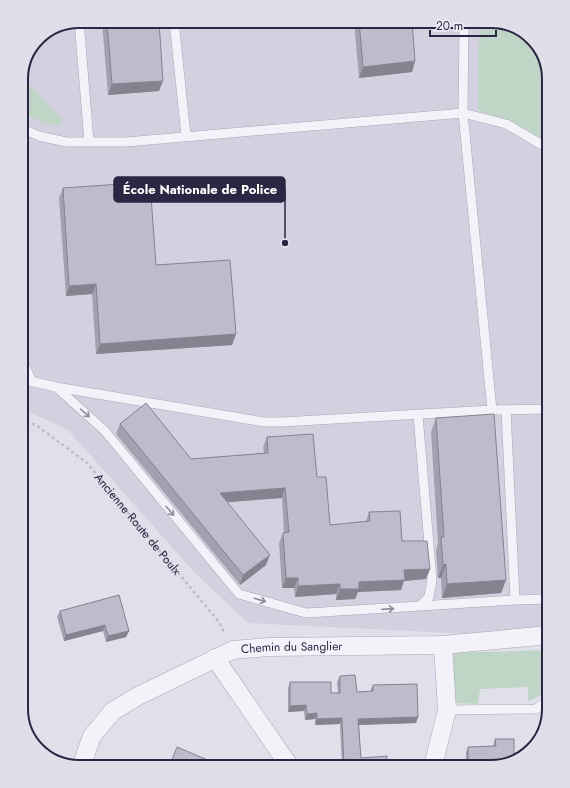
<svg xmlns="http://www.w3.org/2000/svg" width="570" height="788" font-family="Jost,sans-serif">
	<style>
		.built { fill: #d3d0df }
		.green { fill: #bfd5c5 }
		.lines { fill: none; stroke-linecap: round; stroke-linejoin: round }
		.lane-casing { stroke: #aaa8b8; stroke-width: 10 }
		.street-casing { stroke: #aaa8b8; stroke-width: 19 }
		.path { stroke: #bfbdc9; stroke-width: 2.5; stroke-dasharray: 3 3; stroke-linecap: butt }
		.lane { stroke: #f3f2f8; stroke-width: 9 }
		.street { stroke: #f3f2f8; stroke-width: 18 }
		.wall { fill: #a3a1b0 }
		.shaded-wall { fill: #858390 }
		.building { fill: #bebbcd; stroke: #858390 }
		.oneway { stroke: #8f8c9e }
		.labels { text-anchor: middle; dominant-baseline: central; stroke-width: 3.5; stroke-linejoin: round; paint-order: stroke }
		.street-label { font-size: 12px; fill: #2b2643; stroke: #f0eef7 }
		.rim { fill: none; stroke: #2b2643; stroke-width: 2 }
		.leader { fill: none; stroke: #2b2643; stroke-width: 1.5 }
		.callout-dot { fill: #2b2643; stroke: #f0eef7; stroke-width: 1.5 }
		.callout { fill: #2b2643; stroke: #2b2643; stroke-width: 1.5 }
		.callout-label { font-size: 13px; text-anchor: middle; font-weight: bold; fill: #fff }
	</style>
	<rect width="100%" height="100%" fill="#e0dfea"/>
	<!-- built -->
	<path class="built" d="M79,21H494L520,29L541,50L549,79V638L248,623L194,572L68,430L21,408V75L41,36Z"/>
	<!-- green -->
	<path class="green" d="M483,21H494L520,29L541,50L549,79V145L525,129L478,110V51Z
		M21,75L62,120L60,126L44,123L21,112Z
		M549,650V688L538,697L528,701V687L480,689L478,704L455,703L453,653Z"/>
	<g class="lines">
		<!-- lane casing -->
		<g class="lane-casing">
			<path id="lane" d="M79,21L89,142
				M174,21L186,136
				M464,21L463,113L492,410
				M21,128L39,136L66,142H126L463,113L506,124L549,149
				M21,357L32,382
				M21,379L56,387L264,422H282L492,410L549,409
				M56,387L105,431L239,594L306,613L420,606L429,597L432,580L418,415
				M515,600L549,599
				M420,606L515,600L506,410
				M447,710L536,709L549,700"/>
		</g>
		<!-- street casing -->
		<g class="street-casing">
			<g id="street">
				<path d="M215,658L290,767"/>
				<path id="s2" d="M81,767L92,736L113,711L138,696L233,650L269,647L443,645L549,635"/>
				<path d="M436,767L435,758L447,710L443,645"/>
			</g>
		</g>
		<!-- path -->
		<path class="path" id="s1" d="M21,419L36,425L87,463L219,622L224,632"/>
		<!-- lane -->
		<use href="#lane" class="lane"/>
		<!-- street -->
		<use href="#street" class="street"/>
	</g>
	<!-- wall -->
	<path class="wall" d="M102,21H159V91L108,95Z
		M260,21H281L278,27L260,28Z
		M354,21H412L415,61L412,72L359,78Z
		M63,188L156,265L236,334L232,345L96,354L92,294L66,296L59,198Z
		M436,418L506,580L501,593L442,598L441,578H438L436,551L438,543L431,432Z
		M549,420V436L548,423Z
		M120,424L191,459L264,453L263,447L267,437L317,477L330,525L366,521L369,512L402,541L430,569L426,579L404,581L401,590L358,592L355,599L336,600V594L295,597L294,588H282L279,543L283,533H284L282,498L227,502L266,565L240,585L116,434Z
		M60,611L129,631L126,637L106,642L103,631L64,641L57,617Z
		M340,676L357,692L370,691L373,685L418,717L416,723L359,725L361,758L387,767H342L340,724L315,725V719L305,720L304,711L288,712V688L290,682L331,693H338L337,682Z
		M495,739L514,761L491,767H466V753L468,747L493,746Z"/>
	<!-- shaded-wall -->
	<path class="shaded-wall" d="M263,21H281L278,27L260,28Z
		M415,61L412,72L359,78L363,67Z
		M163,81L159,91L108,95L112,84Z
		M96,284L92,294L66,296L69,286Z
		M236,334L232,345L96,354L100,344Z
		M285,488L282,498L216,503L220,493Z
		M270,555L266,565L240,585L243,575Z
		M446,564L441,578H438L443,565Z
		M430,569L426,579L404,581L401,590L358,592L355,599L336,600L340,589L359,582L404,570Z
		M286,578H298L294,588H282Z
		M506,580L501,593L442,598L447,584Z
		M340,584L336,594L295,597L298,586Z
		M105,625L103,631L64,641L66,635Z
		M129,631L126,637L106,642L108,636Z
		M306,705L304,711L288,712L290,706Z
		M317,713L315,719L305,720L307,714Z
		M418,717L416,723L356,725L358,719Z
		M342,718L340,724L315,725L317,719Z"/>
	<!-- building -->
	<path class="building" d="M107,21H159L163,81L112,84Z
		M359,21H412L415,61L363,67Z
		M150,182L156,265L230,260L236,334L100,344L96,284L69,286L63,188Z
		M146,403L191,459L268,453L267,437L313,434L317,477H326L330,525L370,521L369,512L400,511L402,541H427L430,569L404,570L405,580L359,582V589H340V584L298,586V578H286L283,533L289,532L285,488L220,493L270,555L243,575L120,424Z
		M494,414L506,580L447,584L446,564L443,565L441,537H444L436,418Z
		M119,595L129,631L108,636L105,625L66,635L60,611Z
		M355,675L357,692L373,691V685L417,684L418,717L358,719L361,758L387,756V767H344L342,718L317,719V713L307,714L306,705L290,706V682H331V693H340V676Z
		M495,739H514V761L491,767H468V747L496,746Z
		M177,747L217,764L220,767H169Z"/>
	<!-- one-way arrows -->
	<defs><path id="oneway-shaft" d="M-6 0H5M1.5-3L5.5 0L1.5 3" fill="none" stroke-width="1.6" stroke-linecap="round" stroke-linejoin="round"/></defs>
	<g class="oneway">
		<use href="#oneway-shaft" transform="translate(85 413) rotate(42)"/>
		<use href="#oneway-shaft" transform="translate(170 511) rotate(50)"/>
		<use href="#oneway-shaft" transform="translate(260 600) rotate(16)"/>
		<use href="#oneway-shaft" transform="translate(388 609) rotate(-4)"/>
	</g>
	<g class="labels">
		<!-- street labels -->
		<g class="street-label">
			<text stroke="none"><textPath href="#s1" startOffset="159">Ancienne Route de Poulx</textPath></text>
			<text stroke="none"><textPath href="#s2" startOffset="259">Chemin du Sanglier</textPath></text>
		</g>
	</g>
	<!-- crop -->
	<path d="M0 0H570V788H0ZM79 28H491A51 51 0 0 1 542 79V709A51 51 0 0 1 491 760H79A51 51 0 0 1 28 709V79A51 51 0 0 1 79 28Z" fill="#e0dee9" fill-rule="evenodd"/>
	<path class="rim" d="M79 28H491A51 51 0 0 1 542 79V709A51 51 0 0 1 491 760H79A51 51 0 0 1 28 709V79A51 51 0 0 1 79 28Z"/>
	<!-- callouts -->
	<path class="leader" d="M285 243L285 190"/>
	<circle class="callout-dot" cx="285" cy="243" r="4"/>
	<rect class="callout" x="114" y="177" width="171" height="25" rx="4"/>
	<g class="callout-label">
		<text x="200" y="194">École Nationale de Police</text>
	</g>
	<!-- scale -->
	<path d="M430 30v6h66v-6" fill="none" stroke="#2b2643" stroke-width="2"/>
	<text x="436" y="30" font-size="12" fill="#2b2643" stroke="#f0eef7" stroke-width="3" paint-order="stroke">20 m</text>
</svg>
